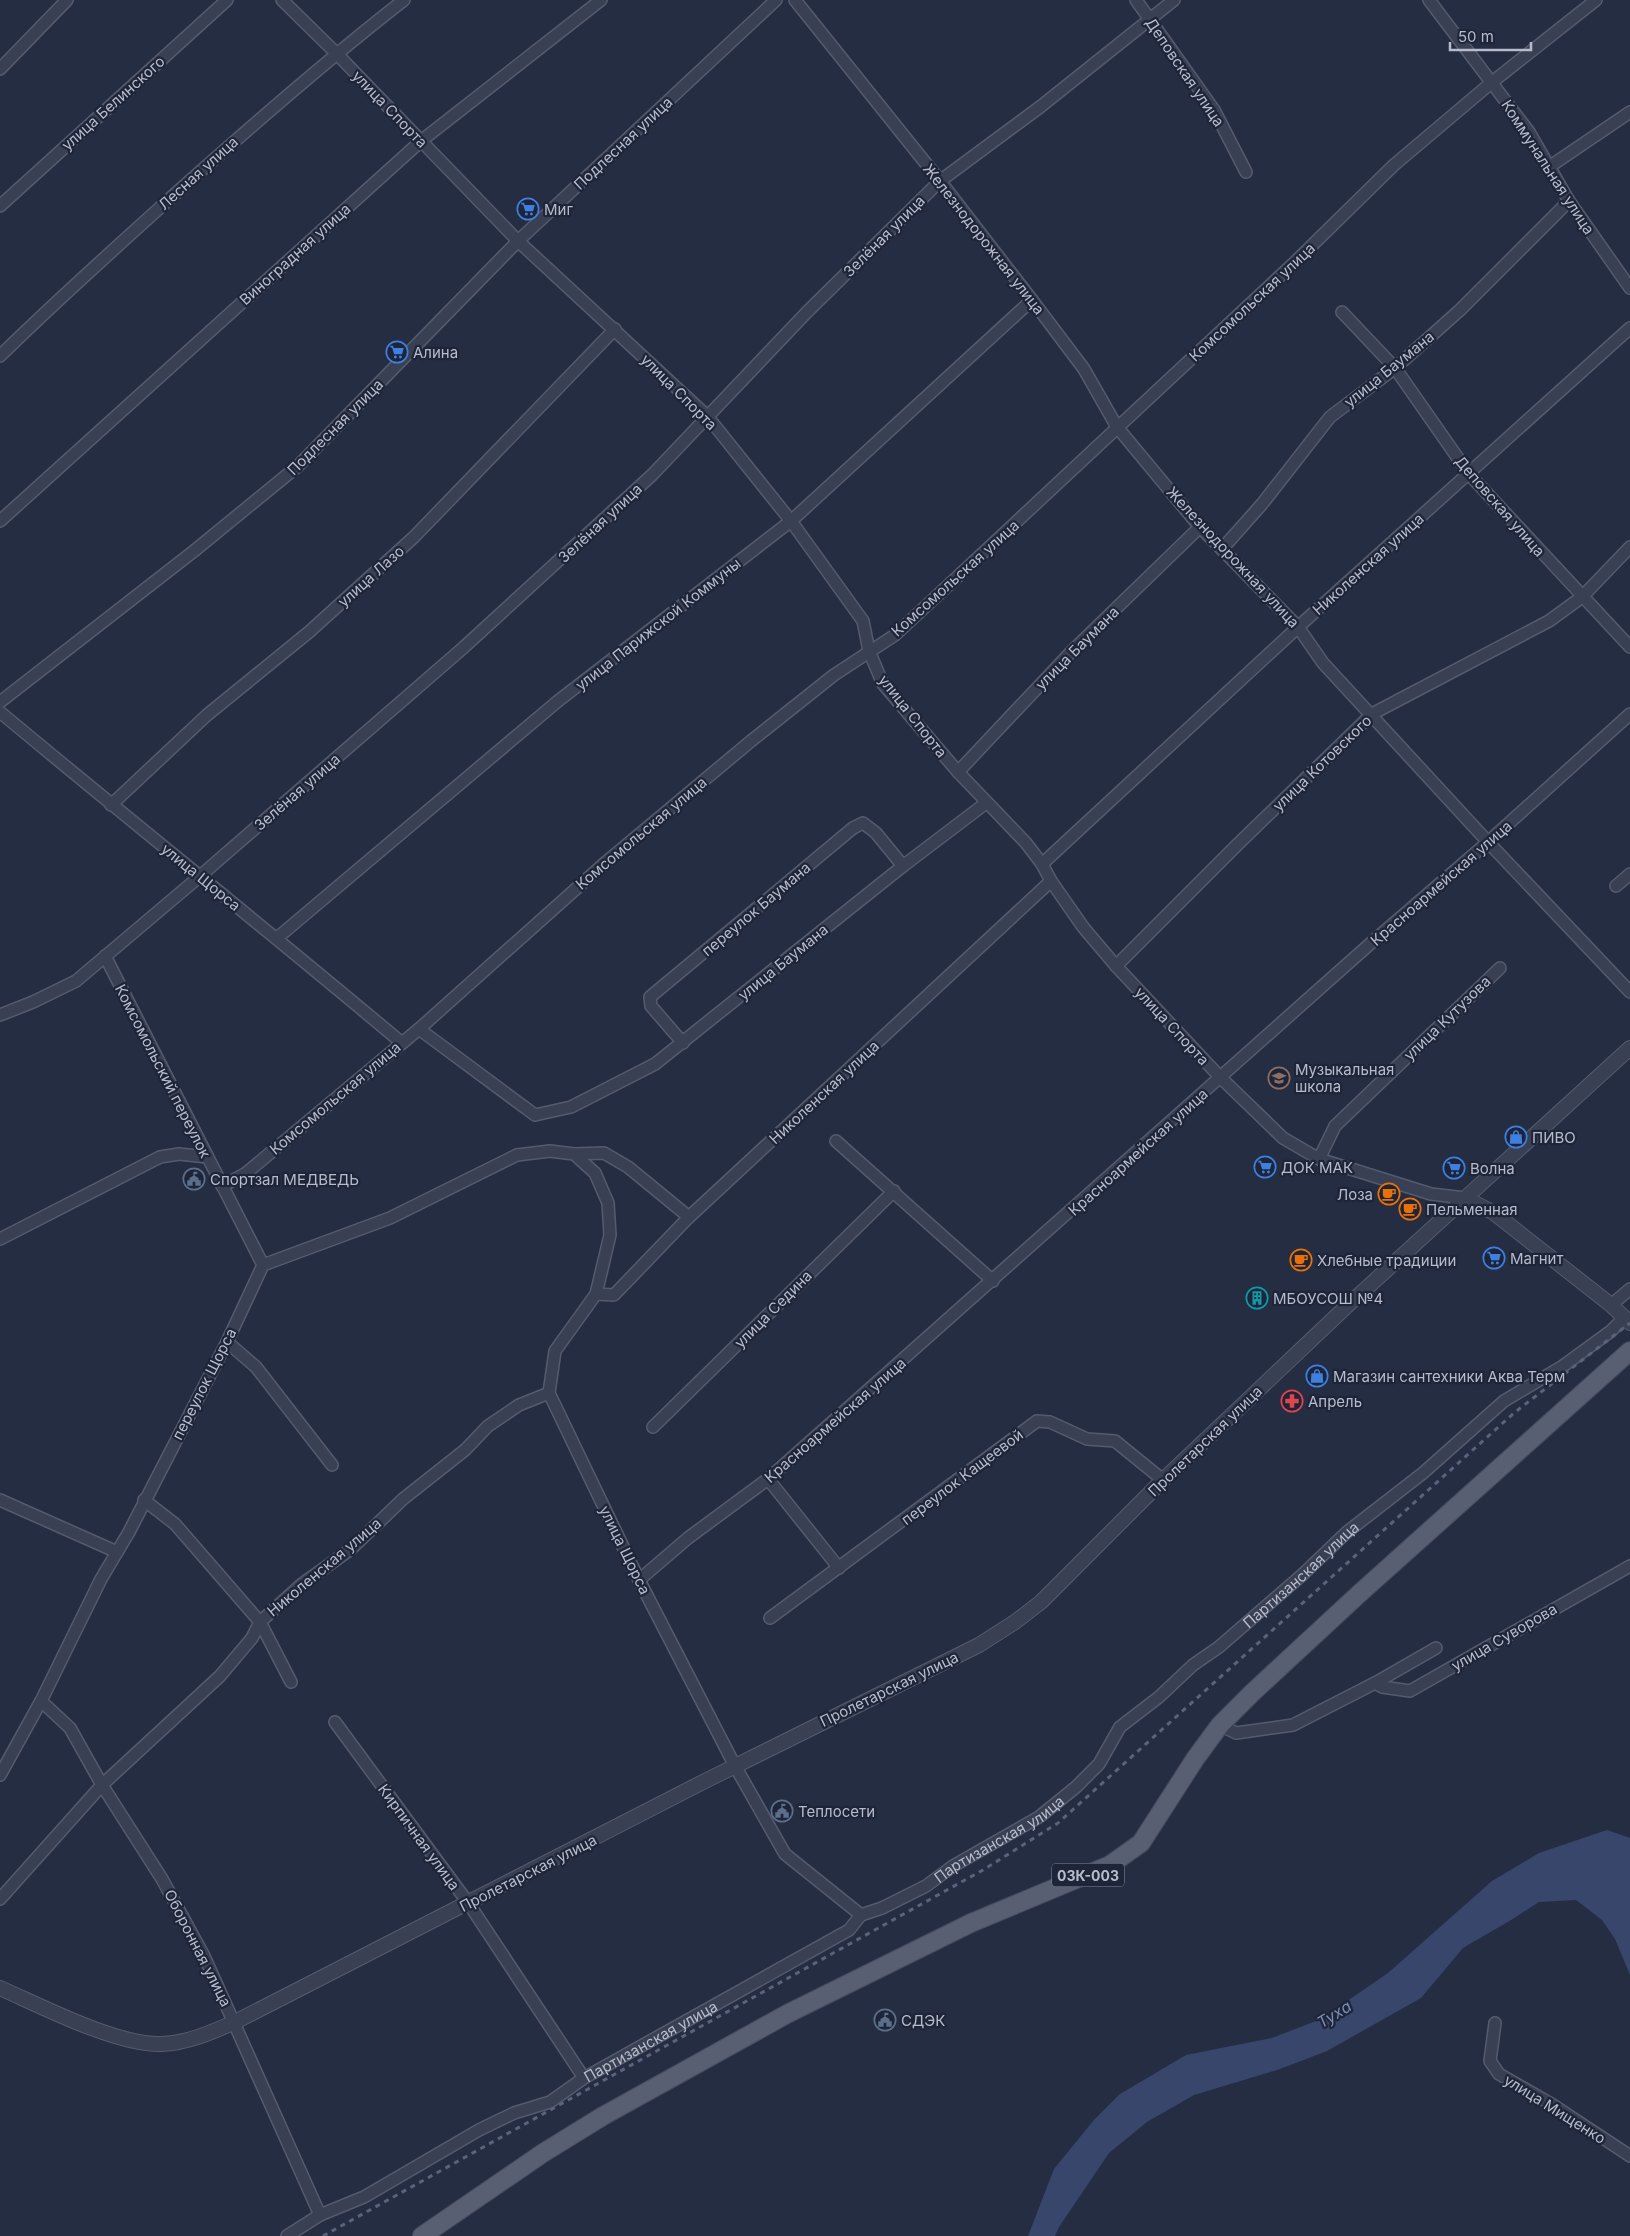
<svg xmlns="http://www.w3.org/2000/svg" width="1630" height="2236" font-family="Inter,sans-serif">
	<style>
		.water { fill: #38466b }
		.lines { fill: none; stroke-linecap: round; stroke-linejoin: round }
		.minor-casing { stroke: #555b6d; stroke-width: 14 }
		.tertiary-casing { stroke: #555b6d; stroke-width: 16 }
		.primary-casing { stroke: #43495c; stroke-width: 20 }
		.minor { stroke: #3a4053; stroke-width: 11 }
		.tertiary { stroke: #3a4053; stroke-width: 14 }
		.primary { stroke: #585f73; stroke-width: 18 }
		.rail { stroke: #5b637a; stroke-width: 3; stroke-dasharray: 5 5; stroke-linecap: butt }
		.labels { text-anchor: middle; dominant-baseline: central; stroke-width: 4.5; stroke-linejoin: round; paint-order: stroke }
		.shield { fill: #1e2538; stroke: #898fa0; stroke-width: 1 }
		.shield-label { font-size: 14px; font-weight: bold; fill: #b7bccd }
		.street-label { font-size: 15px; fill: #b7bccd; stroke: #1e2538 }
		.poi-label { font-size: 15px; fill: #b7bccd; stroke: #1e2538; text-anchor: start }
		.water-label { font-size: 16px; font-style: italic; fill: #7c8db5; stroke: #1e2538 }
	</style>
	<rect width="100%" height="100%" fill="#252d43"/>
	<!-- water -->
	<path class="water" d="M1607,1830L1630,1838V1975L1615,1939L1602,1920L1576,1900L1539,1902L1511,1920L1463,1948L1421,1998L1327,2051L1280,2069L1194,2095L1147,2122L1109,2153L1059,2227L1055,2236H1028L1054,2169L1093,2121L1120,2094L1186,2055L1272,2038L1321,2019L1388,1973L1492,1881L1539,1853Z"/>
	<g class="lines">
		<!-- minor casing -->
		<g class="minor-casing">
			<g id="minor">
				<path d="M282,0L336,53L518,241L707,416L791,521L863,621L869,651L883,684L958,772L1026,843L1042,864L1051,881L1083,927L1116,966L1221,1078L1283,1138L1319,1159L1431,1194L1465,1198"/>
				<path d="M795,0L940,181L1032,300L1084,369L1117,427L1200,527L1298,627L1323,663L1488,842L1630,992"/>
				<path d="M1136,0L1214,110L1246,172"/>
				<path d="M1429,0L1529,132L1569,201L1630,288"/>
				<path d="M0,69L67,0"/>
				<path d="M1549,167L1630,112"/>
				<path d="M0,206L227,0"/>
				<path d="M1342,312L1395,368L1469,474L1630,647"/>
				<path d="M0,356C60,297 122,242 184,186C256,122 328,59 404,0"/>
				<path d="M0,521L421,141L601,0"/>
				<path d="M1222,549L1262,504L1330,417L1395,368L1460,310L1569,201"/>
				<path d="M0,702L194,551L298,466L518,241L776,0"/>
				<path d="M0,712C133,823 269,931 402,1043"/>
				<path d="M958,772L1072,651L1200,527"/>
				<path d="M111,805L207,715L309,632L414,537L615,329"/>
				<path d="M1042,864L1298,627L1630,328"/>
				<path d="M1616,886L1630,874"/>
				<path d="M277,938L558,701L791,521L1032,300"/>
				<path d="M105,956L263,1265"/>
				<path d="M1116,966L1237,845L1372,714L1549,621L1582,597L1630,547"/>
				<path d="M0,1015L33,1002L76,981L199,877L463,648L652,475L807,312L940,181L1040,107L1174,0"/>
				<path d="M419,1029L535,1115L571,1107L655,1064L903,866L986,803"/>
				<path d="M683,1043L651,1006L650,997L853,828L863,823L876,833L903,866"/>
				<path d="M836,1141L993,1281"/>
				<path d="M574,1154L604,1153L628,1167L689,1217"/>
				<path d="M1319,1159L1335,1126L1500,968"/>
				<path d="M222,1186L245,1174L419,1029L606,862L751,741L834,675L895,635L1295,262L1394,165L1491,83L1596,0"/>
				<path d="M0,1239L160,1157L179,1154L207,1157"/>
				<path d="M596,1294L614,1295L689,1217L1051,881"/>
				<path d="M1611,1305L1630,1289"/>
				<path d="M227,1342L256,1367L332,1465"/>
				<path d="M653,1427L894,1191"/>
				<path d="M768,1479L839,1568"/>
				<path d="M0,1500L117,1552"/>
				<path d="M144,1500L175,1524L260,1622L291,1682"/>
				<path d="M639,1580L688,1538L768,1479L1371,943L1488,842L1630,714"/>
				<path d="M770,1618L1037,1421L1050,1422L1087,1439L1115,1441L1163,1480"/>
				<path d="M1375,1683L1436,1648"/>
				<path d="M41,1701L70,1728L102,1785L162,1879L204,1956L320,2215"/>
				<path d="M335,1722L469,1904L584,2078"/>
				<path d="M1220,1725L1236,1733L1293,1725L1375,1683L1382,1687L1410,1691L1630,1566"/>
				<path d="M0,1775L41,1701L101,1579L129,1532L227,1342L263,1265L390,1218L517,1155L550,1151L574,1154L595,1173L608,1203L610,1235L596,1294L555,1351L549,1393L639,1580L735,1766L785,1854L861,1915"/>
				<path d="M0,1899L102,1785L220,1676L252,1638L260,1622L302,1584L351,1549L403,1499L465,1450L488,1426L519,1405L549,1393"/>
				<path d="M1495,2023L1490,2061L1499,2074L1553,2105L1630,2156"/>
				<path id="s1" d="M287,2236L320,2215L364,2197L479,2130L514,2113L550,2102L584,2078L849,1930L861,1915L882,1908L926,1886L953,1866L1039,1817L1076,1787L1099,1764L1120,1727L1159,1697L1193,1665L1219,1647L1302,1575L1347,1532L1423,1473L1504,1401L1563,1366L1611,1331L1624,1318"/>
			</g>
		</g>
		<!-- tertiary casing -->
		<g class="tertiary-casing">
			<path id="tertiary" d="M1465,1198L1494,1213L1611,1305L1630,1323
				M0,1988C41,2006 118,2046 162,2044C188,2043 212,2032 235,2022L707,1780L979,1645L1015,1622L1041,1602L1163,1480L1348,1305L1630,1048"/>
		</g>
		<!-- primary casing -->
		<g class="primary-casing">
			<path id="primary" d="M422,2236L543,2153L603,2116L787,2014L971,1923L1110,1865L1141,1843L1195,1759L1220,1725L1252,1693L1360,1593L1630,1351"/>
		</g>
		<!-- minor -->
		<use href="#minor" class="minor"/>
		<!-- tertiary -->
		<use href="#tertiary" class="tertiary"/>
		<!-- primary -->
		<use href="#primary" class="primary"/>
		<!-- rail -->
		<path class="rail" d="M323,2236L983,1870L1058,1823L1514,1413L1630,1323"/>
	</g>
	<!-- icons -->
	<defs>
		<g id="supermarket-ring" transform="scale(1.125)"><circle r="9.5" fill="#1e2538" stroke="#3f7fe0" stroke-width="1.5"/><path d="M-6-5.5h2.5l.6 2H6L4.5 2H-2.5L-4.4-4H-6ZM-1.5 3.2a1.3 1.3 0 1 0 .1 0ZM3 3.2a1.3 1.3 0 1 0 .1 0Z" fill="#3f7fe0"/></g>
		<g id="school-ring" transform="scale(1.125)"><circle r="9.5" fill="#1e2538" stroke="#8d6e63" stroke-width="1.5"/><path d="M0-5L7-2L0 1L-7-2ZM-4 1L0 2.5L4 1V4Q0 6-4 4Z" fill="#8d6e63"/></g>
		<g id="shop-ring" transform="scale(1.125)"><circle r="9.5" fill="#1e2538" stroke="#3f7fe0" stroke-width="1.5"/><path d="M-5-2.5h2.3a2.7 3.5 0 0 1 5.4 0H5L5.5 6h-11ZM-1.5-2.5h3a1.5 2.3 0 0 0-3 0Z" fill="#3f7fe0"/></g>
		<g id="civic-ring" transform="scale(1.125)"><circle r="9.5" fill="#1e2538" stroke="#5c6f8a" stroke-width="1.5"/><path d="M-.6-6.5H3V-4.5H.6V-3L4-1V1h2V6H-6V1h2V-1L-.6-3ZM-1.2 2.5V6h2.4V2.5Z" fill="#5c6f8a"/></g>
		<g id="cafe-ring" transform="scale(1.125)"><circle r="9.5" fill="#1e2538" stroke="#e8710a" stroke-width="1.5"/><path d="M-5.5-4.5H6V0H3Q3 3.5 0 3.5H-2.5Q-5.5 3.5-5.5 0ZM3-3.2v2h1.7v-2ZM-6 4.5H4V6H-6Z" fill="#e8710a"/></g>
		<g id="building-ring" transform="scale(1.125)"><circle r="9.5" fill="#1e2538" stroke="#0f9aa8" stroke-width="1.5"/><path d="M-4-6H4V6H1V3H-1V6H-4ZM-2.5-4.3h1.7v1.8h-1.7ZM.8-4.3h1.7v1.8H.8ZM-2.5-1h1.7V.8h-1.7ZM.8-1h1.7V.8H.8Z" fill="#0f9aa8"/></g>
		<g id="pharmacy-ring" transform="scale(1.125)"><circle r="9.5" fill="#1e2538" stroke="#e0444e" stroke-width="1.5"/><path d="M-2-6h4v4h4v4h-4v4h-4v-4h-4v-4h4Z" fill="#e0444e"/></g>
	</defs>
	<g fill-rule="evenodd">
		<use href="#supermarket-ring" x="528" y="209"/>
		<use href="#supermarket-ring" x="397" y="352"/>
		<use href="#school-ring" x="1279" y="1078"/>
		<use href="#shop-ring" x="1516" y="1137"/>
		<use href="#supermarket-ring" x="1265" y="1167"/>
		<use href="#supermarket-ring" x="1454" y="1168"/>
		<use href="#civic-ring" x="194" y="1179"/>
		<use href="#cafe-ring" x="1389" y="1194"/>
		<use href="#cafe-ring" x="1410" y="1209"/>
		<use href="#supermarket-ring" x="1494" y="1258"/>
		<use href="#cafe-ring" x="1301" y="1260"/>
		<use href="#building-ring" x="1257" y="1298"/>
		<use href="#shop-ring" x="1317" y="1376"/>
		<use href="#pharmacy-ring" x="1292" y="1401"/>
		<use href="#civic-ring" x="782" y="1811"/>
		<use href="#civic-ring" x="885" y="2020"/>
	</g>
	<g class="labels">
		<!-- shield labels -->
		<rect class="shield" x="1052" y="1863.5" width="72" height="23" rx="4"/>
		<g class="shield-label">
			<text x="1088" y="1875">03К-003</text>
		</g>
		<!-- street labels -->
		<g class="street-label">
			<text transform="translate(1185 72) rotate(56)">Деповская улица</text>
			<text transform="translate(113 103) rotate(-42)">улица Белинского</text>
			<text transform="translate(390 109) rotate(46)">улица Спорта</text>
			<text transform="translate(623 143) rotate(-43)">Подлесная улица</text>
			<text transform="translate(1548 167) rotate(57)">Коммунальная улица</text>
			<text transform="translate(198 173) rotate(-42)">Лесная улица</text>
			<text transform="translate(884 236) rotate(-45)">Зелёная улица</text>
			<text transform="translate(984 239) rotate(52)">Железнодорожная улица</text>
			<text transform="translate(295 254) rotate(-42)">Виноградная улица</text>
			<text transform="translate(1252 302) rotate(-43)">Комсомольская улица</text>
			<text transform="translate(1389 369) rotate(-39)">улица Баумана</text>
			<text transform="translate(679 392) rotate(45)">улица Спорта</text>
			<text transform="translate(335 427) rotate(-45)">Подлесная улица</text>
			<text transform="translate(1500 506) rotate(49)">Деповская улица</text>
			<text transform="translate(600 523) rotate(-43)">Зелёная улица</text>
			<text transform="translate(1233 557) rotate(47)">Железнодорожная улица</text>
			<text transform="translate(1368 564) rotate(-42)">Николенская улица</text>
			<text transform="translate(371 576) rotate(-42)">улица Лазо</text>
			<text transform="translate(955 578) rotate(-42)">Комсомольская улица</text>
			<text transform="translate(658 624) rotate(-38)">улица Парижской Коммуны</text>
			<text transform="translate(1077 648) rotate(-45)">улица Баумана</text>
			<text transform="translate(913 716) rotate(52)">улица Спорта</text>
			<text transform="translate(1322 763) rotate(-44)">улица Котовского</text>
			<text transform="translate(297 792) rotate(-41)">Зелёная улица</text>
			<text transform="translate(641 833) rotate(-40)">Комсомольская улица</text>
			<text transform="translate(201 877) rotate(39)">улица Щорса</text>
			<text transform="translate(1441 883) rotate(-41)">Красноармейская улица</text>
			<text transform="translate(756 909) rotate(-40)">переулок Баумана</text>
			<text transform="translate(783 962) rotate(-39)">улица Баумана</text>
			<text transform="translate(1447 1018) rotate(-44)">улица Кутузова</text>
			<text transform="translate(1172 1026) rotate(47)">улица Спорта</text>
			<text transform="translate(163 1071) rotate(63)">Комсомольский переулок</text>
			<text transform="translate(824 1092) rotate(-43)">Николенская улица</text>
			<text transform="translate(335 1098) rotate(-40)">Комсомольская улица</text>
			<text transform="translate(1138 1152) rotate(-42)">Красноармейская улица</text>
			<text transform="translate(773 1309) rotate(-45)">улица Седина</text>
			<text transform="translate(204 1384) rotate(-63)">переулок Щорса</text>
			<text transform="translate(835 1420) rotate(-41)">Красноармейская улица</text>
			<text transform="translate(1205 1441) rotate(-44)">Пролетарская улица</text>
			<text transform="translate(962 1477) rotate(-37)">переулок Кащеевой</text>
			<text transform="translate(625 1550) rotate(64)">улица Щорса</text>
			<text transform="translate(324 1567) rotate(-40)">Николенская улица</text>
			<text stroke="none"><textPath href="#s1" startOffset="1224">Партизанская улица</textPath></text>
			<text transform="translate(1504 1637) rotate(-30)">улица Суворова</text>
			<text transform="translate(889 1689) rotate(-26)">Пролетарская улица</text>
			<text transform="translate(419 1837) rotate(54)">Кирпичная улица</text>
			<text stroke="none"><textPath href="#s1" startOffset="819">Партизанская улица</textPath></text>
			<text transform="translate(528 1873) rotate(-27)">Пролетарская улица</text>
			<text transform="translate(198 1948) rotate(63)">Оборонная улица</text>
			<text stroke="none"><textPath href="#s1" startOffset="414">Партизанская улица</textPath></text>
			<text transform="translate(1555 2109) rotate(32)">улица Мищенко</text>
		</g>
		<!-- poi labels -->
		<g class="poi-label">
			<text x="544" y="209">Миг</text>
			<text x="413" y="352">Алина</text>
			<text x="1295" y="1069">Музыкальная<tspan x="1295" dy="17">школа</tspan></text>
			<text x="1532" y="1137">ПИВО</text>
			<text x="1281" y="1167">ДОК МАК</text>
			<text x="1470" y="1168">Волна</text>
			<text x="210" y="1179">Спортзал МЕДВЕДЬ</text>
			<text x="1373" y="1194" text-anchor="end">Лоза</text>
			<text x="1426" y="1209">Пельменная</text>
			<text x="1510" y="1258">Магнит</text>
			<text x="1317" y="1260">Хлебные традиции</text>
			<text x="1273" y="1298">МБОУСОШ №4</text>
			<text x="1333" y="1376">Магазин сантехники Аква Терм</text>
			<text x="1308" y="1401">Апрель</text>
			<text x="798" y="1811">Теплосети</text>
			<text x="901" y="2020">СДЭК</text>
		</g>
		<!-- water labels -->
		<g class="water-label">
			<text transform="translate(1334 2014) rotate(-32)">Туха</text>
		</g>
	</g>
	<!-- scale -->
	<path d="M1450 42v8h81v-8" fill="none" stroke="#b7bccd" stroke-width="2.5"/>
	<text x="1458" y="42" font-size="15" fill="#b7bccd" stroke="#1e2538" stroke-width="4" paint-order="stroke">50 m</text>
</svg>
